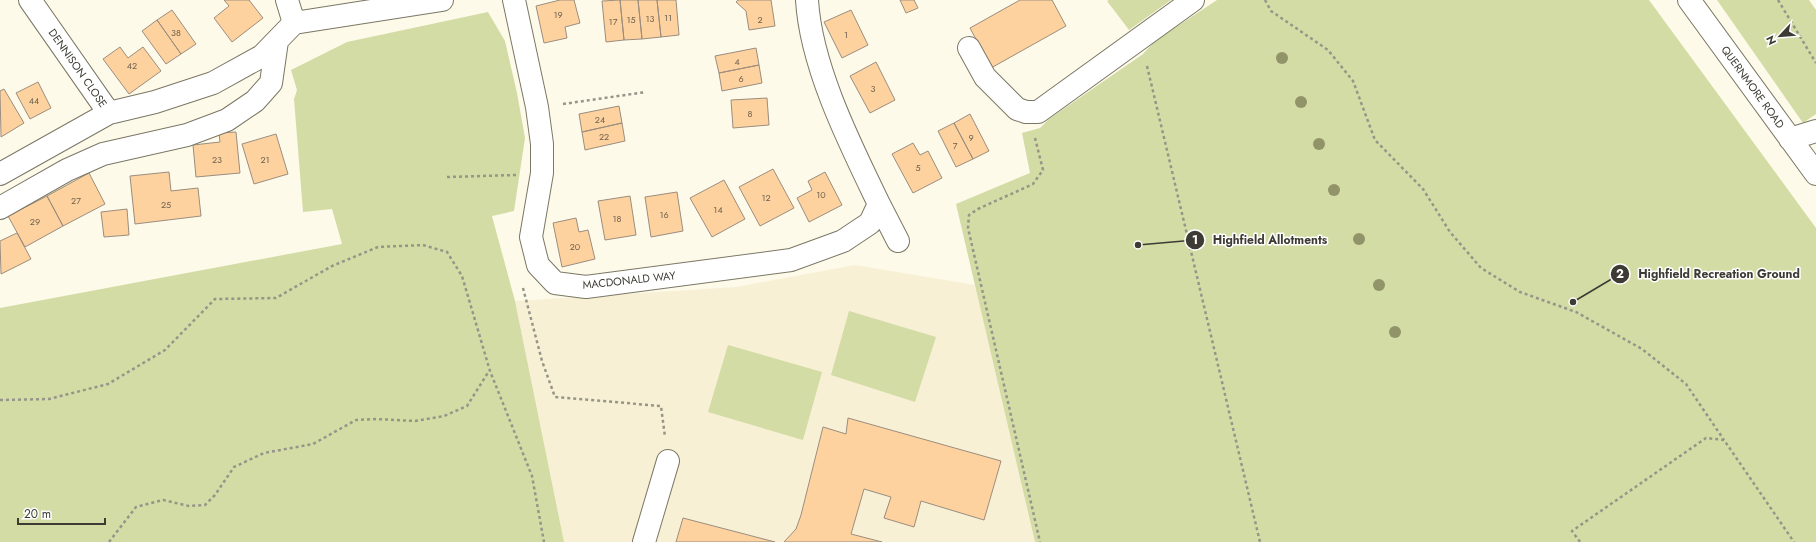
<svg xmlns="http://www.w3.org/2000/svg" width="1816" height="542" font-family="Jost,sans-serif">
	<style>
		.built { fill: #f7f0d4 }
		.green { fill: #d3dca4 }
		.building { fill: #fed29f; stroke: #9b8d7e }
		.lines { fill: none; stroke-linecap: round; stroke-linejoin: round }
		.minor-casing { stroke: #7b7765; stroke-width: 24 }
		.path { stroke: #979589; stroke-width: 2.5; stroke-dasharray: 3 3; stroke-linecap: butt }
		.minor { stroke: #fff; stroke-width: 22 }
		.tree { fill: #919369 }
		.labels { text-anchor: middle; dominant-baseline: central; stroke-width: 3; stroke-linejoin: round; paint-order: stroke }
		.number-label { font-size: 9px; fill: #6d614f }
		.street-label { font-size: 11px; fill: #3d3b34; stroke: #fff }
		.leader { fill: none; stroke: #3d3b34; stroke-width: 1.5 }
		.callout-dot { fill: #3d3b34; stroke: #fff; stroke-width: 1.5 }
		.mark-label { font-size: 12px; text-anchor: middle; font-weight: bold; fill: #fff }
		.callout-label { font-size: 12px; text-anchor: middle; font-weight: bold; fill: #3d3b34; stroke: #fff; stroke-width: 3; stroke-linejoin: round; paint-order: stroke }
	</style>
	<rect width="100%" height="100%" fill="#fefaea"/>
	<!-- built -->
	<path class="built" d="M855,265L975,285L1035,542H564L515,301L736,287Z"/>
	<!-- green -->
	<path class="green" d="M1109,0H1171L1129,30L1107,1Z
		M1217,0H1649L1816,228V542H1035L956,204L1030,173L1022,133L1040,128L1049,119L1143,54L1155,41Z
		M1717,0H1809L1816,10V114L1803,123Z
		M488,12L505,41L517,93L525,138L514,211L492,216L515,301L564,542H0V308L342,244L332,209L303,212L294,99L297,90L291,70L347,42Z
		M849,311L936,337L915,402L831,375Z
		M728,345L822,372L803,440L708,412Z"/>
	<!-- building -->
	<path class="building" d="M224,0H249L263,18L232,42L214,18L229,6Z
		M560,0H574L580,23L565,27L567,38L544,43L536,6Z
		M620,0H638L642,39L624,40Z
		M620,0L624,40L606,42L602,1Z
		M638,0H657L661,37L642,39Z
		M657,0H676L679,35L661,37Z
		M738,0H771L775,26L749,30L746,11L736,2Z
		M900,0H914L918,8L906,13Z
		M1020,0H1052L1066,26L991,68L970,28Z
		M172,10L196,44L181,54L157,20Z
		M851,10L868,45L842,58L824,22Z
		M157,20L181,54L166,64L142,31Z
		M120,47L128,58L143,47L161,71L129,94L103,59Z
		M756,48L759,65L719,73L715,56Z
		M876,62L895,100L870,113L850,76Z
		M759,65L762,83L722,91L719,73Z
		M38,82L51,108L30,119L16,93Z
		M4,89L24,123L1,137L0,91Z
		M767,98L769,125L733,128L731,100Z
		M619,106L622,123L582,132L579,114Z
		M970,114L989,151L973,159L954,123Z
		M622,123L625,141L585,150L582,132Z
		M954,123L973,159L956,167L938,131Z
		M236,132L240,173L196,177L193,145L220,142L219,133Z
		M276,134L288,174L254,184L242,144Z
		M913,143L920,155L928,151L942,178L913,193L892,154Z
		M773,169L794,208L760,226L739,187Z
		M169,172L171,191L198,188L201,216L135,224L130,176Z
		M825,172L842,205L809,222L797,198L812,190L808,181Z
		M89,173L105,204L63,226L47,196Z
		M724,180L745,219L712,237L690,198Z
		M677,192L683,231L651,237L645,197Z
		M47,196L63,226L25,247L8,216Z
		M630,196L636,235L605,240L598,201Z
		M127,209L129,235L104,237L101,212Z
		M576,218L579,232L588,230L595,259L562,267L553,223Z
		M17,233L31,259L1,274L0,241Z
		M848,418L1001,461L984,520L921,501L914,527L884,518L891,497L864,489L851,534L882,542H784L796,529L801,515L823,427L846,434Z
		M683,518L775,542H676Z"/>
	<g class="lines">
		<!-- minor casing -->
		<g class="minor-casing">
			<path id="minor" d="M30,0L109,113
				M287,0L294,23
				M514,0L537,107L542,144V173L531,237L538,265L555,283L586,287L791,260L843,241L870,223L879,204C850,144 811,67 807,0
				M1689,0L1816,174
				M969,48L985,77L1017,109L1026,112H1038L1193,0
				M1790,139L1816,131
				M0,174L109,113L155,102L213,83L262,56L294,23L442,0
				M879,204L898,241
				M0,208L67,170L103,154L187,135L227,120L255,101L271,83L277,41
				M644,542L668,461"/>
		</g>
		<!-- path -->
		<path class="path" d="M1265,0L1271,11L1328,50L1353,81L1375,140L1423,189L1450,232L1481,268L1520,292L1576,312L1642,349L1686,384L1724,440
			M1778,0L1816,63
			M1147,66L1260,542
			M563,104L646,92
			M1035,138L1043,170L1033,184L978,209L969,215L968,228L1040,542
			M447,177L516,175
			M523,288L542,361L555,397L661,406L665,437
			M0,400L49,399L108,384L165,350L215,299L276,298L332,266L378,247L423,245L447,252L462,276L490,371L532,476L544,542
			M109,542L136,507L163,500L189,506L205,505L215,495L234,467L264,453L313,444L356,420L376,419L415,421L444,416L467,406L489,371
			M1580,542L1572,531L1706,438L1724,440L1794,542"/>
		<!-- minor -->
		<use href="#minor" class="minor"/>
	</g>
	<!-- trees -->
	<g class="tree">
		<circle cx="1282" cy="58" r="6"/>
		<circle cx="1301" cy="102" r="6"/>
		<circle cx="1319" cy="144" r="6"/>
		<circle cx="1334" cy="190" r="6"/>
		<circle cx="1359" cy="239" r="6"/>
		<circle cx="1379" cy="285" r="6"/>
		<circle cx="1395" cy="332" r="6"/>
	</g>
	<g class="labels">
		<!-- number labels -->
		<g class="number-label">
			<text x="558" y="14">19</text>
			<text x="668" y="17">11</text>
			<text x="650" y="18">13</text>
			<text x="631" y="19">15</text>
			<text x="760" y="19">2</text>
			<text x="613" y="21">17</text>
			<text x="176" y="32">38</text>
			<text x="846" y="34">1</text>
			<text x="737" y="61">4</text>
			<text x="132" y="65">42</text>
			<text x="741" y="78">6</text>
			<text x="873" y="88">3</text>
			<text x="34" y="100">44</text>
			<text x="750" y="113">8</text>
			<text x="600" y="119">24</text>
			<text x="604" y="136">22</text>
			<text x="971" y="137">9</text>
			<text x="955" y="145">7</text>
			<text x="217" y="159">23</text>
			<text x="265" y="159">21</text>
			<text x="918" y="167">5</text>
			<text x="821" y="194">10</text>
			<text x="766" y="197">12</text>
			<text x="76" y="200">27</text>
			<text x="166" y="204">25</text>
			<text x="718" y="209">14</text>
			<text x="664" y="214">16</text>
			<text x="617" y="218">18</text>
			<text x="35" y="221">29</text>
			<text x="575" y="246">20</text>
		</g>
		<!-- street labels -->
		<g class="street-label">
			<text transform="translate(78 68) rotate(55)">DENNISON CLOSE</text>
			<text transform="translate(1753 87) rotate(54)">QUERNMORE ROAD</text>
			<text transform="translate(629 280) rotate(-6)">MACDONALD WAY</text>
		</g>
	</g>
	<!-- callouts -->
	<path class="leader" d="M1138 245L1195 240M1573 302L1620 274"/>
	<g class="callout-dot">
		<circle cx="1138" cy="245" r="4"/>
		<circle cx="1573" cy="302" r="4"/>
		<circle cx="1195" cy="240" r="10"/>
		<circle cx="1620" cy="274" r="10"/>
	</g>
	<g class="mark-label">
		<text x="1195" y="244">1</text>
		<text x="1620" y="278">2</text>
	</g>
	<g class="callout-label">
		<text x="1270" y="244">Highfield Allotments</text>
		<text x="1719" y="278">Highfield Recreation Ground</text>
	</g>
	<!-- north arrow -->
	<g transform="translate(1780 36) rotate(244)" stroke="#ffffff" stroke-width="3" paint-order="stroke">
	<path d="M0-3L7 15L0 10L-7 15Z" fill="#3d3b34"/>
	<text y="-6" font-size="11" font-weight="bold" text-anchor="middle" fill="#3d3b34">N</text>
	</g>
	<!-- scale -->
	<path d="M18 518v6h87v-6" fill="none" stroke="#3d3b34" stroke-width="2"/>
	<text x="24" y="518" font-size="12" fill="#3d3b34" stroke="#ffffff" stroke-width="3" paint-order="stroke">20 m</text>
</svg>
